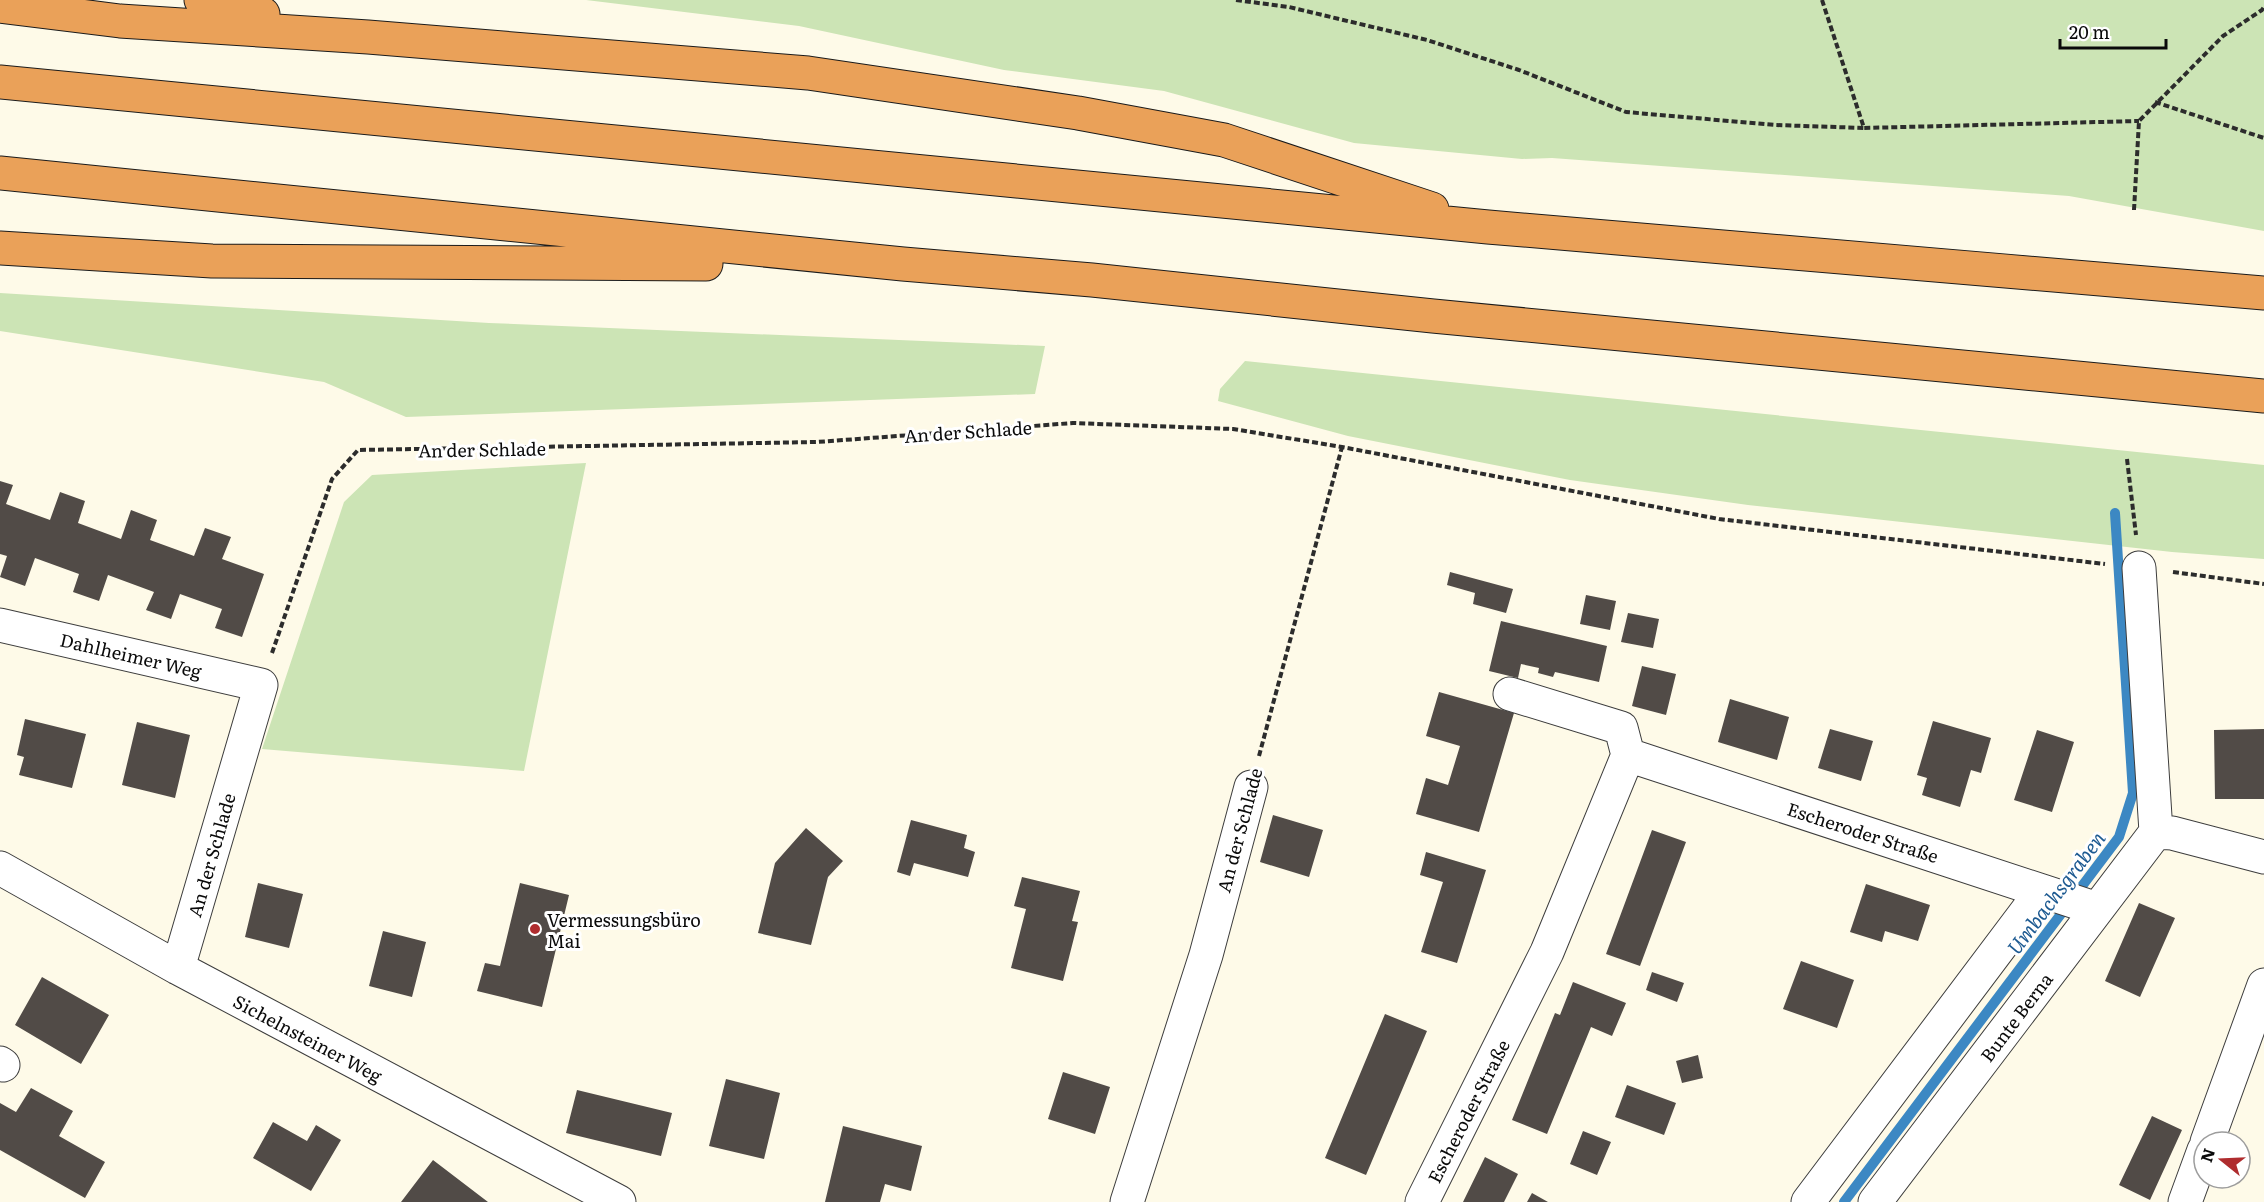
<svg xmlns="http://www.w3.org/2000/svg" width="2264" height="1202" font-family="Literata,serif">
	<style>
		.green { fill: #cce4b5 }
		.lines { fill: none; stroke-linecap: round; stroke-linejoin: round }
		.stream { stroke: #3c88c3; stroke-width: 10 }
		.building { fill: #514b47 }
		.minor-casing { stroke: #3d3d3d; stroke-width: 35 }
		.highway-casing { stroke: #1b1b1b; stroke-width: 35 }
		.path { stroke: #2c2c2c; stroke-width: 4; stroke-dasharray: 6 3; stroke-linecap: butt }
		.minor { stroke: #fff; stroke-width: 33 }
		.highway { stroke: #eaa159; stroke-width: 33 }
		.poi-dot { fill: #af2c2e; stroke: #fff; stroke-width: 2 }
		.labels { text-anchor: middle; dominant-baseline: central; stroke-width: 6; stroke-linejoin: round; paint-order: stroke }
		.street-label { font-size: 18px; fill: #0a0a0a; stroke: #fff }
		.poi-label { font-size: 18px; fill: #0a0a0a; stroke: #fff; text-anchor: start }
		.water-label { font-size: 20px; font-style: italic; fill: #1d5a91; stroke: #fff }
	</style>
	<rect width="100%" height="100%" fill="#fefae8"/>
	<!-- green -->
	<path class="green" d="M586,0H2264V231L2069,196L1552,158L1522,159L1354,143L1164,91L1004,70L799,26Z
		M0,293L489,323L1045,346L1035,394L406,417L324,382L0,331Z
		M1245,361L2264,465V559L2172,552L1748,505L1570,480L1348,436L1218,401L1220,389Z
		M586,463L524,771L262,749L344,502L372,475Z"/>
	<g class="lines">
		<!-- stream -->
		<path class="stream" d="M1844,1202L2119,837L2133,793L2115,513"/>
	</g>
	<!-- building -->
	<path class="building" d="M0,481L13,485L6,504L50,520L60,492L85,501L78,523L121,539L131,510L157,520L150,540L194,556L205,528L231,537L222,559L264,574L242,637L215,628L222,609L180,594L171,619L146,610L154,592L108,575L99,601L73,592L79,574L35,558L25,586L0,577L7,556L0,554Z
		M1450,572L1513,589L1506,613L1473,604L1475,593L1447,585Z
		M1586,595L1616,601L1610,630L1580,624Z
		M1628,613L1659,619L1653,648L1621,642Z
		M1501,621L1607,646L1599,682L1555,672L1553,677L1538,673L1539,668L1521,664L1518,678L1489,671Z
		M1642,666L1676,674L1666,715L1632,706Z
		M1439,692L1514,713L1479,832L1416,814L1426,778L1448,785L1460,746L1426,736Z
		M1730,699L1789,717L1777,760L1718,742Z
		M25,719L86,734L72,788L19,775L24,757L17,755Z
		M1933,721L1991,738L1981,773L1971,770L1960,807L1922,795L1927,778L1917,775Z
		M137,722L190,735L175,798L122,785Z
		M1830,729L1873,741L1861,781L1818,768Z
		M2264,729V799H2215L2214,730Z
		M2037,730L2074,742L2052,812L2014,800Z
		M1273,815L1323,830L1309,877L1260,862Z
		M911,820L967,835L964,848L975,852L968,877L914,863L910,876L897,872Z
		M806,828L843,861L828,877L811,945L758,933L775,863Z
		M1652,830L1686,842L1640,966L1606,954Z
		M1426,852L1486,870L1457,963L1421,952L1443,882L1420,875Z
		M1022,877L1080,891L1072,921L1078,922L1063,981L1011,968L1026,909L1014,906Z
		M258,883L303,894L289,948L245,937Z
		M520,883L569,895L542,1007L477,991L485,963L500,966Z
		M1866,884L1930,905L1918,941L1885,931L1882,942L1850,932Z
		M2139,903L2175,918L2140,997L2105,981Z
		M383,931L426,942L412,997L369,986Z
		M1801,961L1854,980L1837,1028L1783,1009Z
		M1652,972L1684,983L1677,1002L1646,990Z
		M42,977L109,1015L81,1064L15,1025Z
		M1573,982L1626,1003L1612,1036L1591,1027L1547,1134L1512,1120L1555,1013L1560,1015Z
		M1385,1014L1427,1031L1366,1175L1325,1158Z
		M1698,1055L1703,1078L1682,1083L1676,1061Z
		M1063,1072L1110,1087L1095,1134L1048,1119Z
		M726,1079L780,1093L764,1159L709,1146Z
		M1627,1085L1676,1103L1664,1135L1615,1117Z
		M31,1088L73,1111L59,1136L105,1162L85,1198L0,1150V1103L16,1112Z
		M577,1090L672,1113L661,1156L566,1133Z
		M2152,1116L2182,1130L2150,1200L2119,1185Z
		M273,1122L307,1141L316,1125L341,1140L311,1191L253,1158Z
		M843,1126L922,1146L911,1191L885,1184L880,1202H825Z
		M1583,1131L1611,1142L1597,1175L1570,1164Z
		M1485,1157L1518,1174L1504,1202H1463Z
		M433,1160L488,1202H401Z
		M1532,1193L1548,1202H1527Z"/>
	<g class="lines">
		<!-- minor casing -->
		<g class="minor-casing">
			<path id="minor" d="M2139,568L2156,832
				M0,625L261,685L178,968
				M1628,755L2097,909
				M2156,832L2172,833L2264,857
				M0,868L178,968L619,1202
				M0,1063L3,1065
				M2207,1142L2264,985
				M1127,1202L1206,955L1251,787
				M1422,1202L1547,952L1628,755L1621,728L1510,694
				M1808,1202L2042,891
				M1875,1202L2156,832
				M2185,1202L2204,1150"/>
		</g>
		<!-- highway casing -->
		<g class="highway-casing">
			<path id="highway" d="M201,0L263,14
				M0,6L120,21L368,37L808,73L1078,113L1224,140L1432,209
				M0,82L1488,227L2264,293
				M0,173L903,264L1092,280L1433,316L2264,396
				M0,248L212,261L706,264"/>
		</g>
		<!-- path -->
		<path class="path" d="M1236,0L1289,7L1427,40L1519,70L1626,112L1775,125L1864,128
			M1822,0L1864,128L2139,121
			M2155,102L2264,138
			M2134,210L2139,121L2223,36L2262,10L2264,7
			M2127,459L2136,535
			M2173,572L2264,584
			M272,653L332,479L358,450L817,442L1073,423L1233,429L1342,447L1719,519L2105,564
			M1259,756L1342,447"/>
		<!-- minor -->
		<use href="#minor" class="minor"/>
		<!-- highway -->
		<use href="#highway" class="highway"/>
	</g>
	<!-- markers -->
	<circle class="poi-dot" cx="535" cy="929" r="6"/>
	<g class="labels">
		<!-- street labels -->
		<g class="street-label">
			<text transform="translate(968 431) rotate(-4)">An der Schlade</text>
			<text transform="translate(482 449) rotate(-1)">An der Schlade</text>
			<text transform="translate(131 655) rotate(13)">Dahlheimer Weg</text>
			<text transform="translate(1239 830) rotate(-75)">An der Schlade</text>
			<text transform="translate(1863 832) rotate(18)">Escheroder Straße</text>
			<text transform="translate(211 855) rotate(-74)">An der Schlade</text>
			<text transform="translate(2016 1017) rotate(-53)">Bunte Berna</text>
			<text transform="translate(308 1038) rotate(28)">Sichelnsteiner Weg</text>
			<text transform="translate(1468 1111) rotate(-63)">Escheroder Straße</text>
		</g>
		<!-- poi labels -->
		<g class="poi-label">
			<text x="547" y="919">Vermessungsbüro<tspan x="547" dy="21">Mai</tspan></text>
		</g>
		<!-- water labels -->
		<g class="water-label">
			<text transform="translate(2055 892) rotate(-53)">Umbachsgraben</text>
		</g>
	</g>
	<!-- north arrow -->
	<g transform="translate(2222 1160) rotate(288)"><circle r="28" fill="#ffffff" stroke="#9d9d9d" stroke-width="1.5"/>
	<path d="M0-4.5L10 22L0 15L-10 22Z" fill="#af2c2e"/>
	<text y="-9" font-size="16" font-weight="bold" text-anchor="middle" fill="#0a0a0a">N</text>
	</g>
	<!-- scale -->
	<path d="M2060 39v9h106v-9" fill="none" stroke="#0a0a0a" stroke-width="3"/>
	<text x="2069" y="39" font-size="18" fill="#0a0a0a" stroke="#ffffff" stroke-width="4.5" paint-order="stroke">20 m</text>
</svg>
